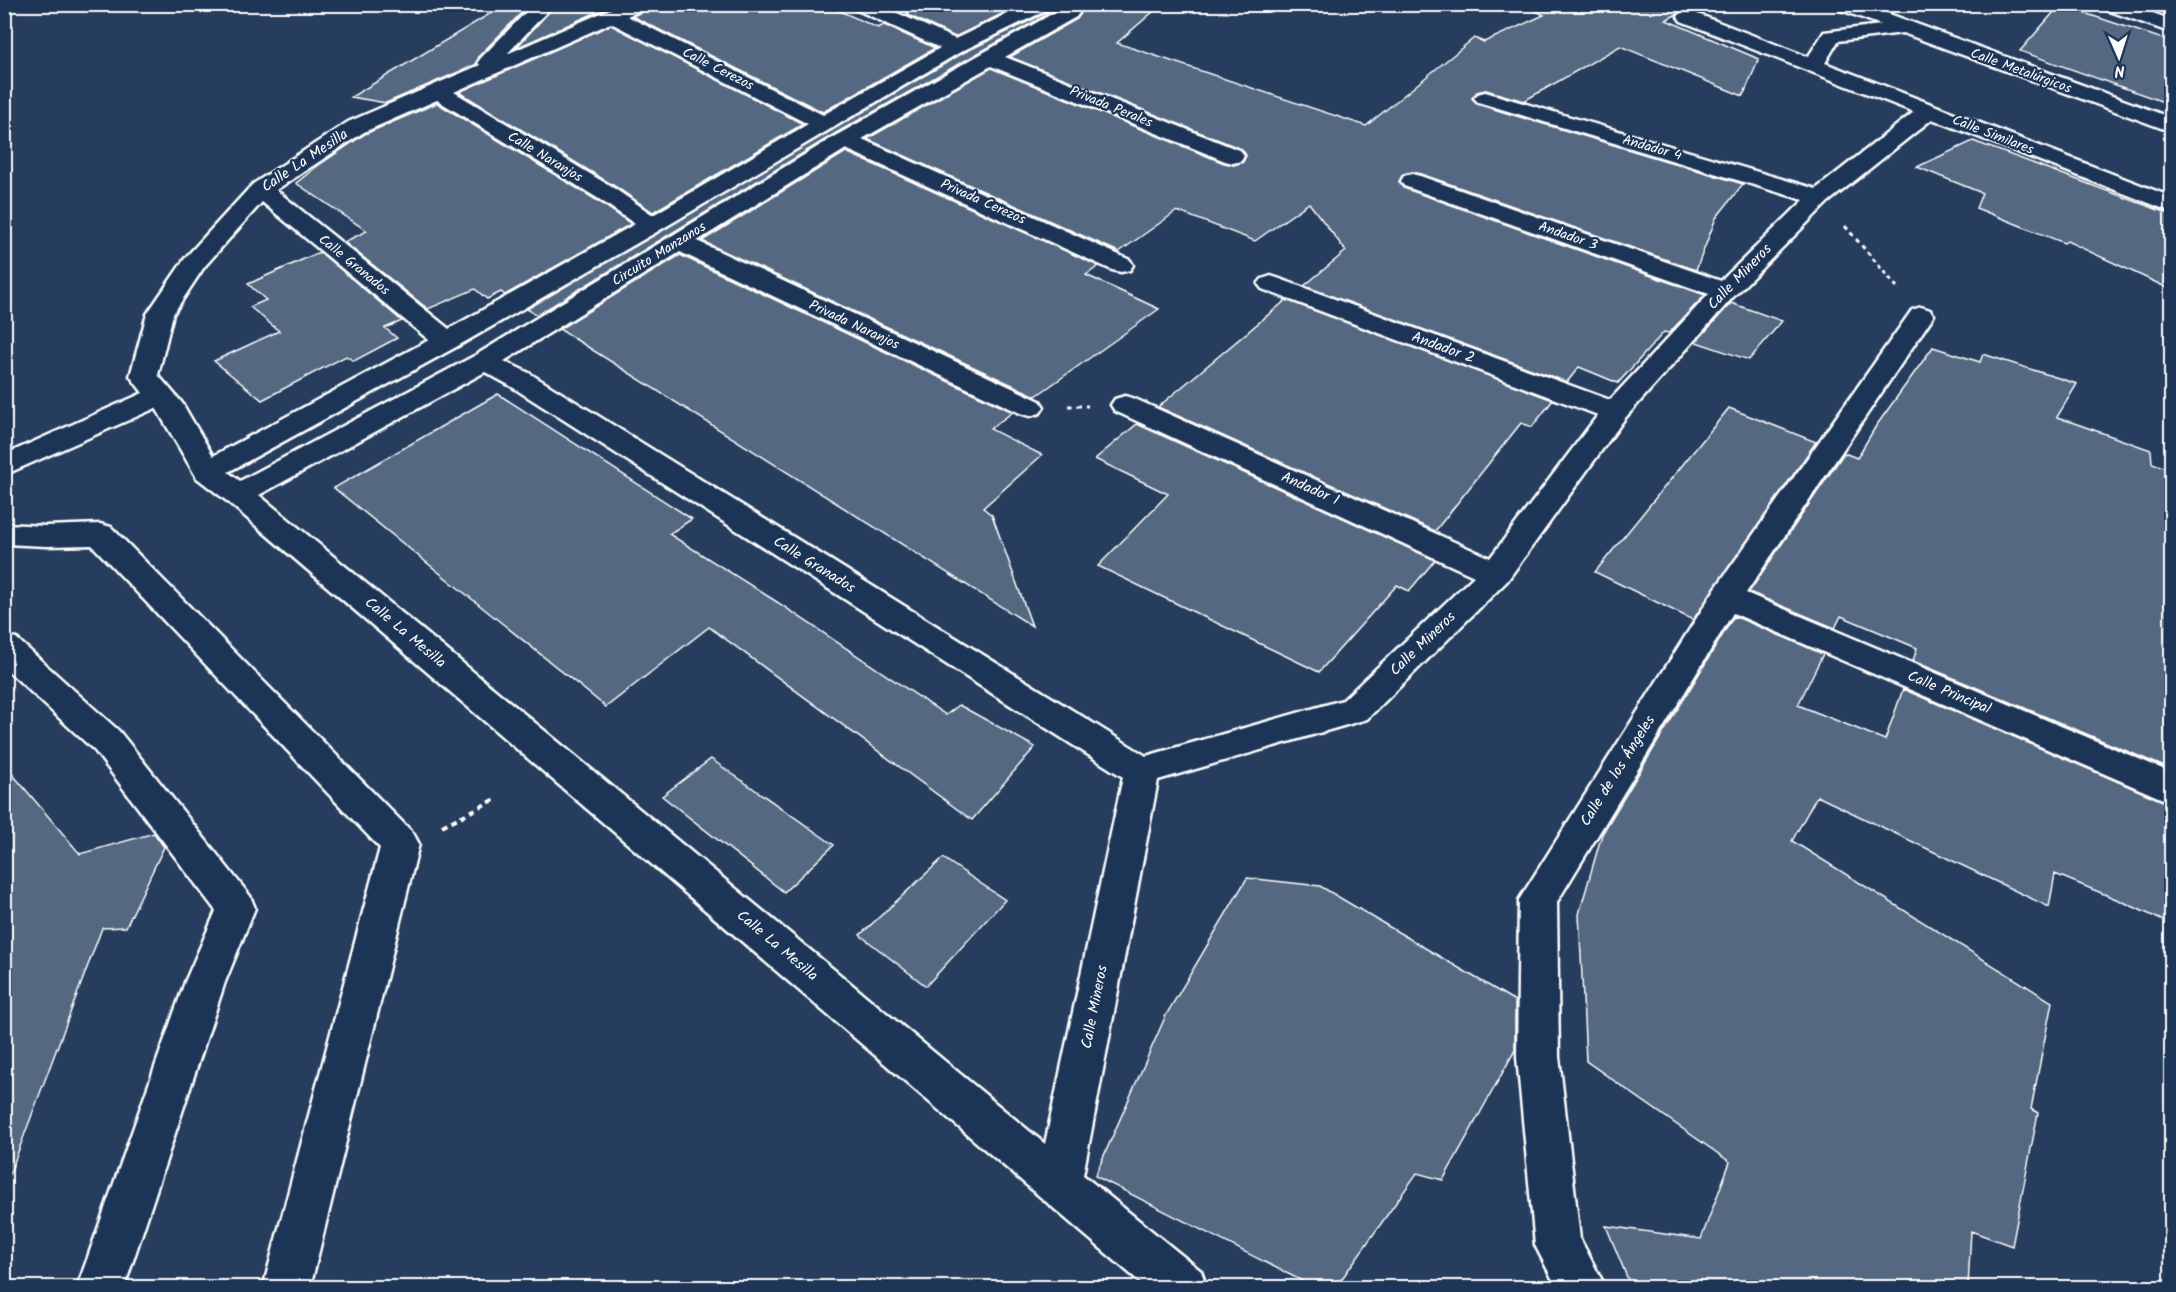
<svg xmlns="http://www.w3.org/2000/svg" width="2176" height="1292" font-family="Kalam,sans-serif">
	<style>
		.building { fill: #556781; stroke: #fff; stroke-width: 1.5 }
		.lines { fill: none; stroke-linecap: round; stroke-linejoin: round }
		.minor-casing { stroke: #fff; stroke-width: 5 }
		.path-far1 { stroke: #fff; stroke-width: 3; stroke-dasharray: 4.5 4; stroke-linecap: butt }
		.path { stroke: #fff; stroke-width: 4; stroke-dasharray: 6 4.5; stroke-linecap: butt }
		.minor { fill: #1d3557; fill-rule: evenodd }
		.labels { text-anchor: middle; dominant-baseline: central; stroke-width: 4.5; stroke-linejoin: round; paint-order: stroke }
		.far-street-label { font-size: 14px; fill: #fff; stroke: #1d3557 }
		.street-label { font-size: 15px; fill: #fff; stroke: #1d3557 }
	</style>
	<rect width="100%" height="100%" fill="#263d5e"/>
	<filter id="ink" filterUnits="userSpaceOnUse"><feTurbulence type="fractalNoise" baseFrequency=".0167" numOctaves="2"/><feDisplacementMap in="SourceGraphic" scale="12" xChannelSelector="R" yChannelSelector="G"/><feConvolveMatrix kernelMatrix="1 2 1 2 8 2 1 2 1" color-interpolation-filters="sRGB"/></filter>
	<g filter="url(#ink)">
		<!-- building -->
		<path class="building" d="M506,4H530L479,56L477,64L386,103L351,97Z
			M556,4H615L516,48Z
			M650,4H824L878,28L884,25L935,48L823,112L632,16L647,10Z
			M926,4H1022L955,37L906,14Z
			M1052,4H1057V9L836,133L537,315L527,309L963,53L1048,12Z
			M1081,4H1162L1117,43L1366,126L1474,38L1484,42L1544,15L1522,4H1695L1666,20L1759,59L1743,96L1620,46L1524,101L1486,90L1477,92L1472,98L1477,104L1743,184L1716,218L1696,270L1421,174L1413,172L1403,174L1399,182L1403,188L1705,295L1669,333L1664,332L1618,383L1579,367L1567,382L1304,286L1346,251L1309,203L1255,241L1177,211L1119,252L867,139L991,68L1224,163L1234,165L1243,162L1246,155L1242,149L1010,57L1077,19L1081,13Z
			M2060,5L2172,42V105L2020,51Z
			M611,25L803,124L653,212L616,187L459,92Z
			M437,103L598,201L631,224L505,295L501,292L487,299L475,289L428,309L344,242L367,231L296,183L319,165L365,134Z
			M1973,141L2172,215V290L2067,241L2064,243L1976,208L1982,193L1917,167Z
			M846,152L1099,266L1086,275L1159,309L1036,396L702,241Z
			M320,252L402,321L385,328L397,338L354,361L346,356L262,400L214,361L279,331L250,307L266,300L248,284Z
			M680,255L1013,412L990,429L1042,455L983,508L992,515L1032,626L559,329Z
			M1286,300L1553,400L1532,427L1521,423L1435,531L1158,407Z
			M1731,303L1782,321L1749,360L1696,342Z
			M1933,347L1980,362L1983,354L2077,384L2057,417L2151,450L2152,463L2172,470V770L1913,661L1917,648L1841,616L1835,628L1749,592L1844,453L1857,458L1876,426Z
			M498,394L692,519L669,534L777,602L946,715L959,705L1035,747L972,820L709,627L606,707L334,488Z
			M1729,408L1816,442L1693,620L1595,572Z
			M1137,424L1435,560L1409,591L1397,585L1319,672L1098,566L1168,494L1095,459Z
			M1734,616L1823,654L1798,705L1885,740L1903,689L2172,805V925L2121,901L2055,874L2049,907L1817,796L1792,841L2052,1002L2031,1109L2038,1113L2012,1246L1971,1231L1968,1287H1631L1606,1226L1701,1239L1730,1162L1586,1061L1579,914L1602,834Z
			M711,759L834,845L784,892L662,796Z
			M4,764L80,854L154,833L164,847L126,927L102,928L9,1176L4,1175Z
			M943,858L1005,900L926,986L860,935Z
			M1247,878L1320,886L1515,1001V1050L1443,1180L1417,1173L1336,1287H1314L1095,1176L1166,1015Z"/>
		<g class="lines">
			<!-- minor casing -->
			<g class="minor-casing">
				<path id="minor" d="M534,4H554L507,54L622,4H648L646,8L627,16L823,115L940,48L853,8L851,4H877L955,39L1028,4L1050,6L1047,10L962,51L660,230L456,347L228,472L240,481L476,355L837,135L1059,10V4H1079V13L1076,17L1005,57L1241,151L1244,156L1241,161L1233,163L1225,161L991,66L862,139L1130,260L1133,265L1130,270L1121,272L1112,270L846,149L697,241L1040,401L1044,407L1040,413L1030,416L1020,413L680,252L504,361L529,373L1146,756L1343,700L1474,576L1115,411L1111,405L1115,399L1125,396L1135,399L1490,558L1598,415L1262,289L1258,284L1262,279L1271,276L1280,279L1610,400L1709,294L1404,186L1401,181L1404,176L1412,174L1420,176L1721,281L1804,200L1478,102L1474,98L1478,94L1485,92L1492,94L1816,189L1914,112L1681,21L1678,17L1681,13H1695L1808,57L1824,32L1881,25L1841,10L1838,6L1862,4L2172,118V132L1903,33L1838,41L1825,63L2172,197V212L1932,119L1828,202L1734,296L1625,418L1507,581L1367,719L1158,780L1083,1175L1201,1271L1207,1288H1147L227,501L197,478L156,408L4,475V455L143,393L130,376L147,314L186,257L253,184L348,122L480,65L478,62L481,58ZM611,23L808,124L653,215L615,189L454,92ZM437,100L599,199L635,224L449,329L276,190L364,132ZM262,202L429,340L213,456L182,403L158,375L173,314L204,267ZM485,372L509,385L1123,777L1045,1144L259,495Z
					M2099,4H2128L2172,20V33L2101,8Z
					M1921,307L1930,310L1934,315L1746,593L2172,773V803L1733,613L1557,902L1559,1057L1580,1239L1606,1288H1557L1535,1245L1517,1057L1519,900L1715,589L1912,310Z
					M4,524L46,526L100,524L111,527L413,833L419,844L310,1288H263L380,848L92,545L46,546L4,544Z
					M4,635L16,638L119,731L250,896L255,908L225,982L124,1288H77L185,982L216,911L95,751L4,667Z"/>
			</g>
			<!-- path-far1 -->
			<path class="path-far1" d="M1845,226L1897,287
				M1068,406H1088"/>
			<!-- path -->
			<path class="path" d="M442,826L498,798"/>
			<!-- minor -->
			<use href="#minor" class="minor"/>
		</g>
	</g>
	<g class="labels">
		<!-- far-street labels -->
		<g class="far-street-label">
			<text transform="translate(718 69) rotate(27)">Calle Cerezos</text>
			<text transform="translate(2021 71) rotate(20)">Calle Metalúrgicos</text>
			<text transform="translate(1111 107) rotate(22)">Privada Perales</text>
			<text transform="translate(1993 135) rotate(21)">Calle Similares</text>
			<text transform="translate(1652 148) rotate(16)">Andador 4</text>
			<text transform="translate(545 157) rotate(31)">Calle Naranjos</text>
			<text transform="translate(983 202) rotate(24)">Privada Cerezos</text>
			<text transform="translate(1568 236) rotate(19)">Andador 3</text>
			<text transform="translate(659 254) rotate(-32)">Circuito Manzanos</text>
			<text transform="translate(354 265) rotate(39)">Calle Granados</text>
			<text transform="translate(854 325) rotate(25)">Privada Naranjos</text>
		</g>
		<!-- street labels -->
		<g class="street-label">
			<text transform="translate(305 161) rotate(-34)">Calle La Mesilla</text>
			<text transform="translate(1740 277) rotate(-46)">Calle Mineros</text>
			<text transform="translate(1443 348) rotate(20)">Andador 2</text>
			<text transform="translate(1310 489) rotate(24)">Andador 1</text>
			<text transform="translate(814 565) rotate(32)">Calle Granados</text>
			<text transform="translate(405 633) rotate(40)">Calle La Mesilla</text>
			<text transform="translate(1423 644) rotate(-44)">Calle Mineros</text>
			<text transform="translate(1949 693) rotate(23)">Calle Principal</text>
			<text transform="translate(1618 771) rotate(-58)">Calle de los Ángeles</text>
			<text transform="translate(777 946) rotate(40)">Calle La Mesilla</text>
			<text transform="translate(1095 1007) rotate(-79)">Calle Mineros</text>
		</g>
	</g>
	<!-- margin -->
	<rect width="2176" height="1292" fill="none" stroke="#1d3557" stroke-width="24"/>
	<rect x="12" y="12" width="2152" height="1268" fill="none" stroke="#fff" stroke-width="2" filter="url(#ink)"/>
	<!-- north arrow -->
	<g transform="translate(2119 57) rotate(177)" stroke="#1d3557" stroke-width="4.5" paint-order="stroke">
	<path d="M0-4.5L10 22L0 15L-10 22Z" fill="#ffffff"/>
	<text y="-9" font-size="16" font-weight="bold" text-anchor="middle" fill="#ffffff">N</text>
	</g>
</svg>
